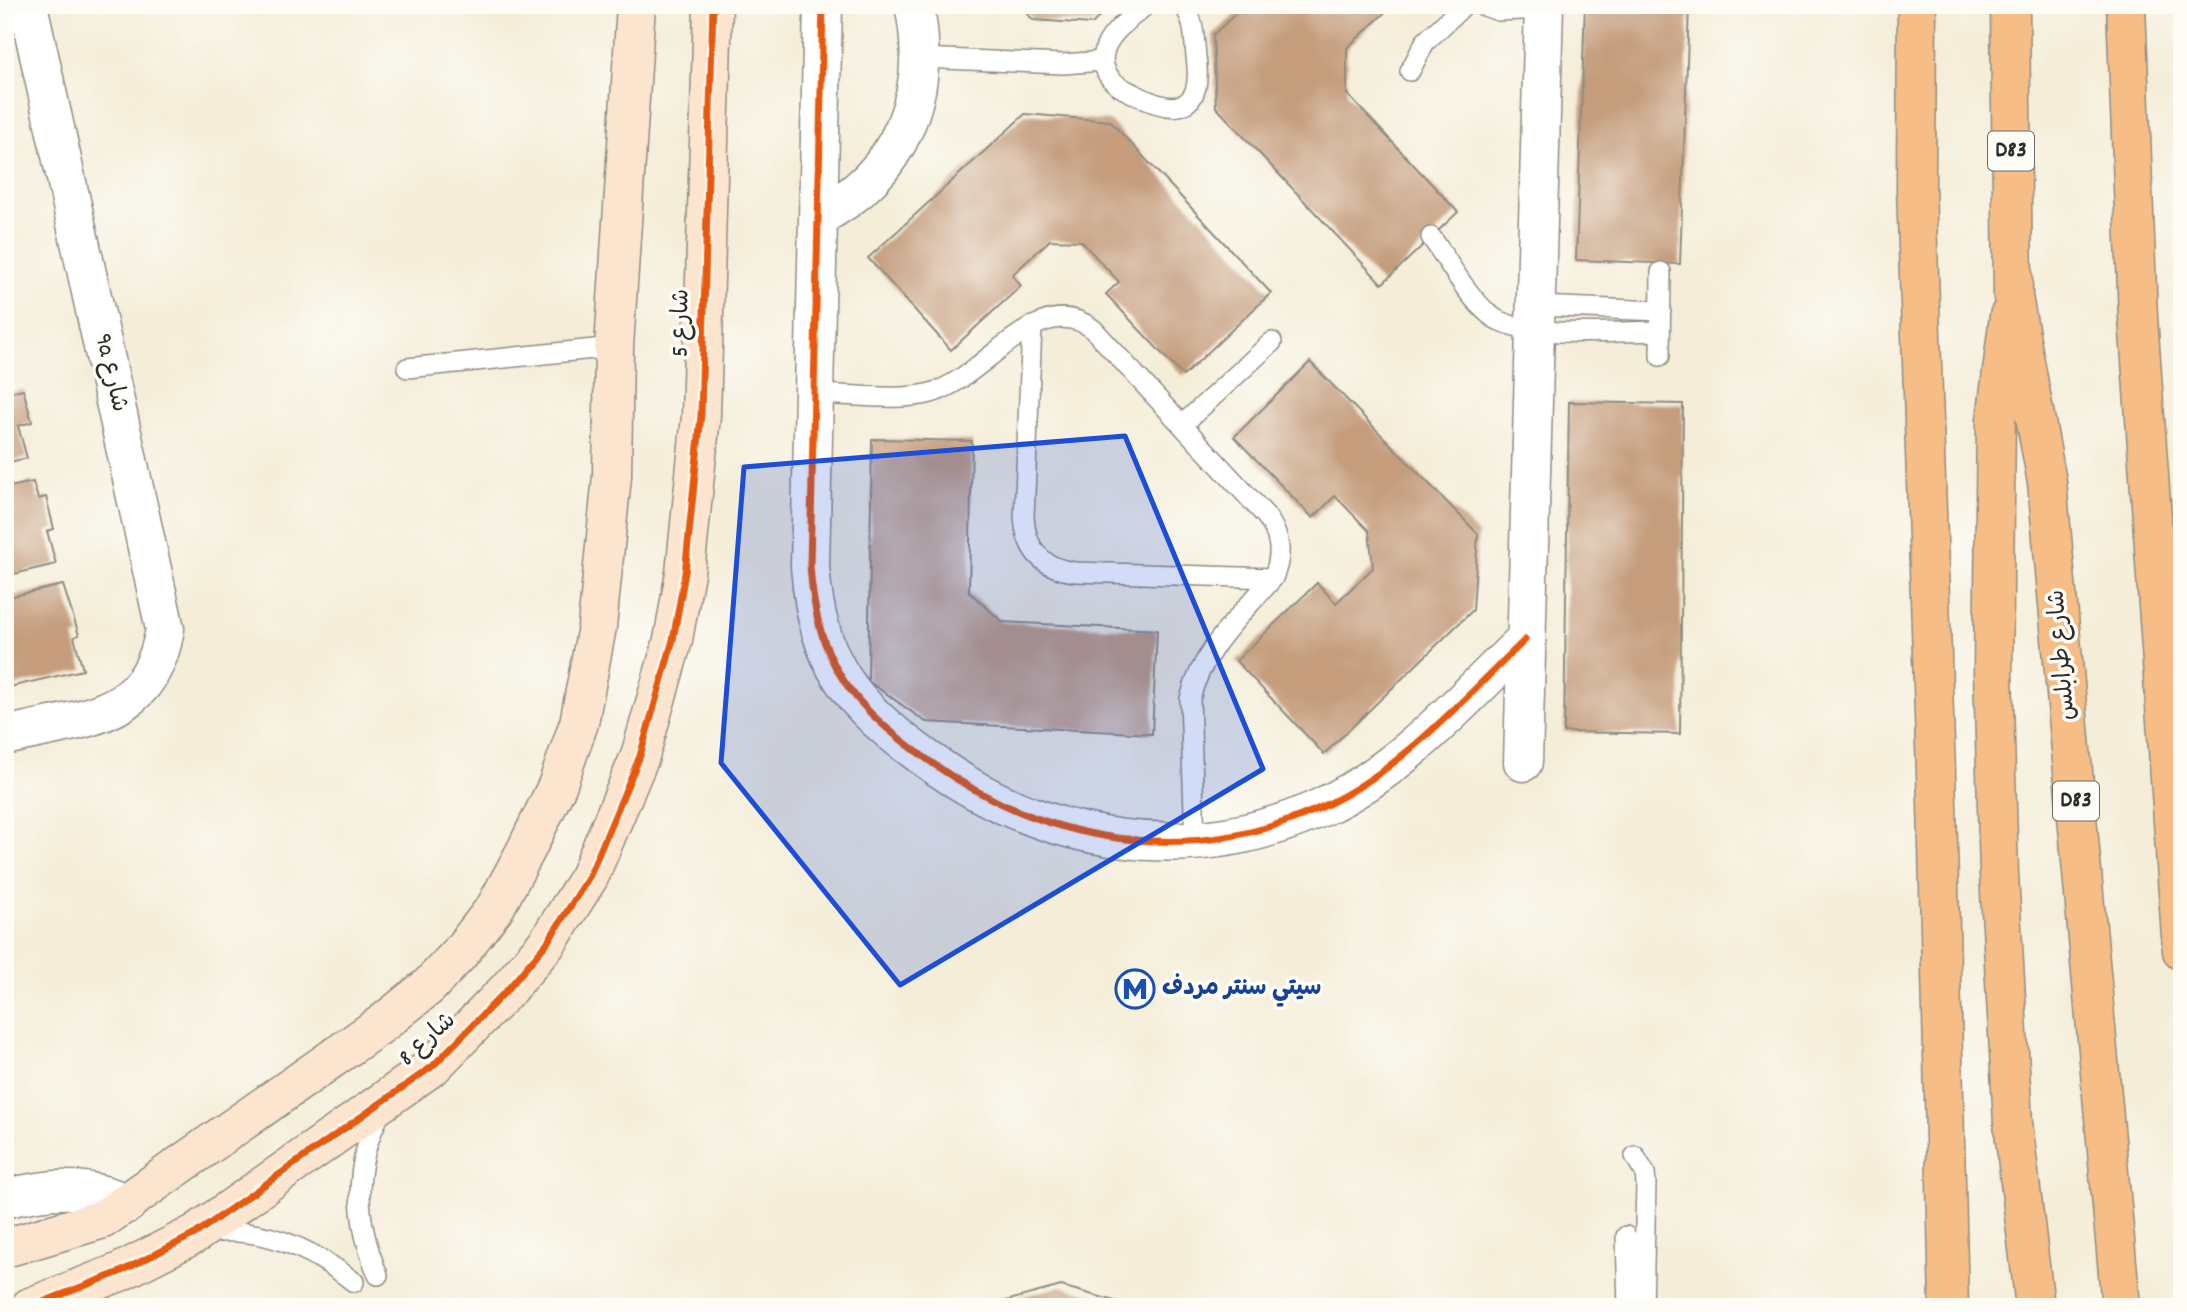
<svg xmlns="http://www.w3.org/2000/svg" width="2187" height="1312" font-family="Dekko,'Playpen Sans Arabic',sans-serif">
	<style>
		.building { fill: #c59d7d }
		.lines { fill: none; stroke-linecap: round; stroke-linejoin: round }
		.lane-casing { stroke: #908c82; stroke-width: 22 }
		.street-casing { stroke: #908c82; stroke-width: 41 }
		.secondary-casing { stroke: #908c82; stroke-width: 41 }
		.highway-casing { stroke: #908c82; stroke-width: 41 }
		.lane { stroke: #fff; stroke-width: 19 }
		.street { stroke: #fff; stroke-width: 38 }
		.secondary { stroke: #fbe5cf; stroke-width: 38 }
		.highway { stroke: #f6be86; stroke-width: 38 }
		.cycleway-casing { stroke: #fdfcf7; stroke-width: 11 }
		.cycleway { stroke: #e8590c; stroke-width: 7 }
		.marked { fill: #1d4ed8; fill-opacity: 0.2; stroke: #1d4ed8; stroke-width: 5; stroke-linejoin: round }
		.labels { text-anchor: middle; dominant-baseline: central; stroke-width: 7; stroke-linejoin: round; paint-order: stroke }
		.shield { fill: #fdfcf7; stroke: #6a6a68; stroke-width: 2 }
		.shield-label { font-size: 23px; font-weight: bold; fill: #2b2b2b }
		.street-label { font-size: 24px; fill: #2b2b2b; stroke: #fdfcf7 }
		.transit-label { font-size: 24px; font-weight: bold; fill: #164399; stroke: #fdfcf7; text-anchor: start }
	</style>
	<rect width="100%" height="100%" fill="#fdfcf7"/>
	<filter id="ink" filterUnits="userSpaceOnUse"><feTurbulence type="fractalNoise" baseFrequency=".0143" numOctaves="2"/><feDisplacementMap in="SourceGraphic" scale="14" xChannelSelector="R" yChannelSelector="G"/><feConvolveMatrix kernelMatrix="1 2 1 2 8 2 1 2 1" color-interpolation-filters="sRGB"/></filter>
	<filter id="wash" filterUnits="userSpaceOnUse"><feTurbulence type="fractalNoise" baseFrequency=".00686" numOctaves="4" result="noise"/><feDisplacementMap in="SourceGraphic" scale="28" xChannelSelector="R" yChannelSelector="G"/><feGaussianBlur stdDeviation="1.57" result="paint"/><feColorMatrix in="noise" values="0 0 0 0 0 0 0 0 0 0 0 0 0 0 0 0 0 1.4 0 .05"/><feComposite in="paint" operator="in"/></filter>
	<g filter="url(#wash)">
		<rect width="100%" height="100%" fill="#f4edd8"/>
		<g id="blocks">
			<!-- building -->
			<path class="building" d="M1020,5H1111L1092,24L1033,20Z
				M1245,5H1393L1347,48V94L1458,212L1382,284L1216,107L1213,35Z
				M1585,5H1689L1680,264L1576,260Z
				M1025,114L1110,121L1271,293L1183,376L1106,294L1119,282L1081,241L1050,240L1012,275L1021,286L951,350L868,258Z
				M1310,362L1478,534L1473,610L1324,754L1236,661L1317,583L1336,603L1373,568L1369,531L1335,496L1313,518L1234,437Z
				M5,374L11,392L23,389L32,422L18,426L27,458L5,463Z
				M1569,402L1683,404L1680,734L1564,732Z
				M872,439L972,441L969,592L1003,622L1157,630L1152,734L926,722L868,681Z
				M33,482L38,499L46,497L54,529L47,531L56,564L5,576V488Z
				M63,585L79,635L74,637L83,670L5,688V598Z
				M1061,1286L1122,1303L1123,1307H983Z"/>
		</g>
	</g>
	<g filter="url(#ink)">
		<use href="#blocks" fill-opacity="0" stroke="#908c82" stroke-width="2"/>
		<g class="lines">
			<!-- lane casing -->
			<g class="lane-casing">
				<path id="lane" d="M1146,5C1132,17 1107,34 1104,53C1102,62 1105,72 1111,79C1117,87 1129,91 1138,96C1182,118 1203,106 1196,56C1194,39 1195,17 1182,5
					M1481,5L1498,11L1544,9
					M921,58L1063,64L1103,61
					M1410,71L1425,42L1464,5
					M1431,237C1449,262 1466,295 1490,315C1519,340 1620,331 1660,331
					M1537,306L1661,311
					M1032,326L1024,517C1026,550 1042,568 1075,572L1273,578
					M1660,356L1661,272
					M407,368L614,347
					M813,394C850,394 895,402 931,393C984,379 1038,287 1093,329L1266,516C1281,536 1283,555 1273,578C1241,615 1202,649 1190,699L1195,840
					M1182,425L1272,342
					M1635,1156L1645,1173L1646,1184L1643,1307
					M207,1233C263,1226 311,1248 354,1282
					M1626,1236L1628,1307
					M378,1275C355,1220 352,1166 381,1112"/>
			</g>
			<!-- street casing -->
			<g class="street-casing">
				<path id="street" d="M823,5L810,566C817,664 851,705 928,760C1044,844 1189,869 1322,807C1402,770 1463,699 1525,640
					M819,216C901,175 933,92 914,5
					M5,736C81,717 150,721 165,629L28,5
					M1523,762L1544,5
					M5,1199C46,1188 88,1184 127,1204"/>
			</g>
			<!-- secondary casing -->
			<g class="secondary-casing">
				<path id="secondary" d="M5,1248L103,1219L383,1023L429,986L459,954L496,906L526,850L557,786L579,723L597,627L612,476L614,347L636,5
					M30,1307L120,1272L195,1234L433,1066L508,989L547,943L589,877L640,756L673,640L685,573L701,416L713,5"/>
			</g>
			<!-- highway casing -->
			<g class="highway-casing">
				<path id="highway" d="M1917,5L1916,188L1937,803L1949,1307
					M2010,5L2013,297L2047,482L2121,1307
					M2126,5L2138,317L2182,951
					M2009,316L1996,420L1993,671L1999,874L2013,1123L2035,1307"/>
			</g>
			<!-- lane -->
			<use href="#lane" class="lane"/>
			<!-- street -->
			<use href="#street" class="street"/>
			<!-- secondary -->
			<use href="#secondary" class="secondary"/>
			<!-- highway -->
			<use href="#highway" class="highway"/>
			<!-- cycleway casing -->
			<g class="cycleway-casing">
				<path id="cycleway" d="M823,5L810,566C817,664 851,705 928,760C1044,844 1189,869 1322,807C1402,770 1463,699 1525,640
					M30,1307L120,1272L195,1234L433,1066L508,989L547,943L589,877L640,756L673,640L685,573L701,416L713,5"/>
			</g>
			<!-- cycleway -->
			<use href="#cycleway" class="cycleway"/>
		</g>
	</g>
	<!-- marked area -->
	<path class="marked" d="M1125,436L1263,769L900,985L721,763L744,467Z"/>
	<!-- icons -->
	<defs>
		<g id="metro-ring" transform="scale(2.0125)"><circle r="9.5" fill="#fdfcf7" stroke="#1a4fb4" stroke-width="1.5"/><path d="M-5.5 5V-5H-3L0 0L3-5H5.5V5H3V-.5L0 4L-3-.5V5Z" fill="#1a4fb4"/></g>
	</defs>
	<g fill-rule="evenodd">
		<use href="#metro-ring" x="1135" y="989"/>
	</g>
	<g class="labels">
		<!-- shield labels -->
		<g class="shield">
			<rect x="1988" y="131.5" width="46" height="39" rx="5"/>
			<rect x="2053" y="781.5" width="46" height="39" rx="5"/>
		</g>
		<g class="shield-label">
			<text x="2011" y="151">D83</text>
			<text x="2076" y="801">D83</text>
		</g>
		<!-- street labels -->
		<g class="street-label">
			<text transform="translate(682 323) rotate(-89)">شارع 5</text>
			<text transform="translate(110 373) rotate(77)">9a شارع</text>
			<text transform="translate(2063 655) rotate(-95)">شارع طرابلس</text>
			<text transform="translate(428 1040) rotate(-42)">شارع 8</text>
		</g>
		<!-- transit labels -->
		<g class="transit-label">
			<text x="1162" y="989">سيتي سنتر مردف</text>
		</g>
	</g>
	<!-- margin -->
	<rect width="2187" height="1312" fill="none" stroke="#fdfcf7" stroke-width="28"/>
</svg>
